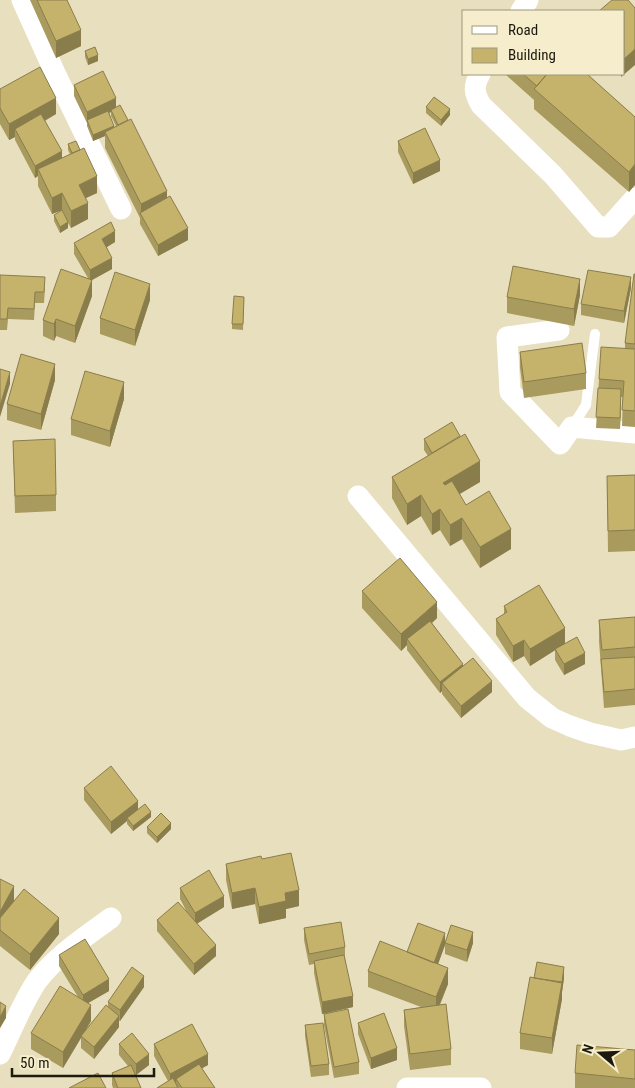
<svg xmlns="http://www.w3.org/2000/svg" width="635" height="1088" font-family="'Roboto Condensed',sans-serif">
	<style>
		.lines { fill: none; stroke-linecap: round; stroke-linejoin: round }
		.service { stroke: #fff; stroke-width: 10 }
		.minor { stroke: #fff; stroke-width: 21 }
		.wall { fill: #a99a5d; fill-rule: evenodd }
		.shaded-wall { fill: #8a7d4c }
		.building { fill: #c5b36c; stroke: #8a7d4c }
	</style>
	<rect width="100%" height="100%" fill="#e8dfbe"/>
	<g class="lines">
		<!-- service -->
		<path class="service" d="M572,427L586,405L595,334"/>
		<!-- minor -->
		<path class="minor" d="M22,0L55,73L121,209
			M521,11L528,0
			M480,74C473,86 474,93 481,105L553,175L598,227H609L635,198
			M559,330L507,337L510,392L560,444L572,427L635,433
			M358,496L527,698L552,718L570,726L590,733L621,740L635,737
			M0,1054C12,1030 22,1003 37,981C57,955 85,937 111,918
			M407,1088H481"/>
	</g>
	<!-- wall -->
	<path class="wall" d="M30,0H67L81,46L56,58Z
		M85,51L98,61L88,65L85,57Z
		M506,74H587L635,117L629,192L534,109V100L506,75Z
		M74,85L116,108L167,198L188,240L158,256L140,224V218L105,148V136L93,141L87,126V123L74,96ZM111,112V116L116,126L114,127L109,113Z
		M0,89L56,114L45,121L62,158L70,154L68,150V144L97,193L86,198L88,219L71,228L68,223V228L60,233L54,221V215L65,216L62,210L52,214L38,186V176L35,178L15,140V137L9,140L0,124Z
		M426,107L450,115L441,126L426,113Z
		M398,141L440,171L413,184L398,152Z
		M115,242L107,247L112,269L92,280V296L75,343L56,336L54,341L43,336V320L88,278L74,254V243Z
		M635,274V427L622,426L623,397H621L620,429L596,428L599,379L625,348V343Z
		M0,275L45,288L44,303H35L34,320L8,319L7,330H0Z
		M631,288L624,323L581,315V304Z
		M580,295L574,326L507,313V297Z
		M244,297L243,330L232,329V324Z
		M150,300L135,346L100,334V318Z
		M520,352L586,373V389L524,398L520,368Z
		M55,380L41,430L7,420V404Z
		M124,399L110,447L71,435V419Z
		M424,439L480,482L459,494L466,505L511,549L480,568L462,539L450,546L440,530L432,535L421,516L407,525L392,498V477L428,456L424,450Z
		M13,441L56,495V511L15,513Z
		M635,475V551L608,552L607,476Z
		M362,591L437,618L432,623L463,667L492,692L461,718L442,694V691L440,693L407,650V645L401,651L362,608Z
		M504,606L565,644L585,664L564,675L555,660V650L530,666L524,656L513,662L496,635V619L504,615Z
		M635,617V705L604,708L599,641V620Z
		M84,788L138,809L151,817L133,831L127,824V821L111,834L84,800Z
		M147,827L171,829L157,843L147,833Z
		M262,859L299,906L286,909V918L259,924L255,904L232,909L226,880V864Z
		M0,879L14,901L59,934L30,970L0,946Z
		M180,888L224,907L197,923L216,956L194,975L157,931V920L188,914L180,899Z
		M304,928L345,947V958L353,1007L322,1014L314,973V964L309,965L304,940Z
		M445,942L473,943L467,962L445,954V945L438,964L448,984L440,1005L451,1049V1065L410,1070L404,1026V1010L421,1007L368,987V971L407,952Z
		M59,955L109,991L88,1003L91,1021L85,1031L108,1006V1002L144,987L120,1021H119V1027L94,1059L81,1048V1038L63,1068L31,1049V1033L78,997L59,966Z
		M534,978H564L562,992V999L552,1054L520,1049V1033Z
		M324,1014L359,1062V1074L334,1078L324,1025Z
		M358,1023L397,1060L371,1069L358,1034Z
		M305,1025L329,1064V1075L311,1077L305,1036Z
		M119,1044L149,1065L136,1075L141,1088H113L112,1085V1073L128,1066L119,1055Z
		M154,1044L208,1065L202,1068L215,1088H157L168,1081L154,1056Z
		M635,1050V1088H575V1073Z"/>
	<!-- shaded-wall -->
	<path class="shaded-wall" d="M81,30V46L56,58V41Z
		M635,49V65L621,77V74H624V59Z
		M98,55V61L88,65V59Z
		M56,98V114L18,135L15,129V137L9,140V124Z
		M116,98V110H111V112L88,123L87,120V123V112Z
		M450,109V115L441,126V120Z
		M114,126V132H105V136L93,141V135Z
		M62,151V163L38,169V176L35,178V166Z
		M440,160V171L413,184V173Z
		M635,164V185L629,192V172Z
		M97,176V193L79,201V185Z
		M167,191V207L141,215V204Z
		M62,193V210L52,214V198Z
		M88,203V219L71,228V211Z
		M68,222V228L60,233V227Z
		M188,228V240L158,256V245Z
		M115,231V242L102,250V239Z
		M112,258V269L92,280V296L75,343V326L90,282V270Z
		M631,277V288L624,323V311Z
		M580,279V295L574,326V309Z
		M150,284V300L135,346V330Z
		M56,319V336L54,341V324Z
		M55,364V380L41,430V414Z
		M10,372V384L0,417V406Z
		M124,382V399L110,447V431Z
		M621,389V400L620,429V418Z
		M480,461V482L443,504V483Z
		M421,495V516L407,525V504Z
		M440,509V530L432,535V514Z
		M462,518V539L450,546V525Z
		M511,529V549L480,568V547Z
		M437,602V618L410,643L407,639V645L401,651V634Z
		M565,628V644L530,666V649Z
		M524,640V656L513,662V646Z
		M585,653V664L564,675V664Z
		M463,664V675L442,683V691L440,693V682Z
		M492,681V692L461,718V706Z
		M138,801V812L127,818V821L111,834V822Z
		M151,812V817L133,831V826Z
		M171,823V829L157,843V837Z
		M14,886V903L0,928V912Z
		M255,888V904L232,909V893Z
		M299,890V906L286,909V918L259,924V907L285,893Z
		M224,896V907L195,925V913Z
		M59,918V934L30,970V954Z
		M473,932V943L467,962V950Z
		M445,933V945L434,975V964Z
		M216,945V956L194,975V964Z
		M564,967V978L562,992V999L552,1054V1038Z
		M448,968V984L436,1013V997Z
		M144,976V987L120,1021V1010Z
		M109,979V991L83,1006V995Z
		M353,996V1007L322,1014V1002Z
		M91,1005V1021L63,1068V1052Z
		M6,1006V1018L0,1028V1017Z
		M119,1016V1027L94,1059V1047Z
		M397,1048V1060L371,1069V1058Z
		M149,1054V1065L136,1075V1064Z
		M208,1054V1065L177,1082L176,1079V1082L170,1085V1074Z"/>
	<!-- building -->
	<path class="building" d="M37,0H67L81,30L56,41Z
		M612,0H628L635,8V49L624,59V11H599Z
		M95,47L98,55L88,59L85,51Z
		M40,67L56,98L9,124L0,108V89Z
		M103,71L116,98L87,112L74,85Z
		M523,74H547L537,86Z
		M547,74H587L635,117V164L629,172L534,89Z
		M434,97L450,109L441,120L426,107Z
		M120,105L128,120L118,125L111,110Z
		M108,111L114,126L93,135L87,120Z
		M41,114L62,151L35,166L15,129Z
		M131,119L167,191L141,204L105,132Z
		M425,128L440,160L413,173L398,141Z
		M76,141L80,150L72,153L68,144Z
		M84,148L97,176L79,185L88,203L71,211L62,193L52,198L38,169Z
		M170,196L188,228L158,245L140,213Z
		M62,210L68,222L60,227L54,215Z
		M111,222L115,231L102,239L112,258L90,270L74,243Z
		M513,266L580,279L574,309L507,297Z
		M61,269L92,280L75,326L56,319L54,324L43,320Z
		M588,270L631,277L624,311L581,304Z
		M115,272L150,284L135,330L100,318Z
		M634,274H635V344L625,343Z
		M0,275L45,277L44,292H35L34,309L8,308L7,319H0Z
		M234,296L244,297L243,324H232Z
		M582,343L586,373L524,382L520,352Z
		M601,347L635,349V411L622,410L624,381L599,379Z
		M21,354L55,364L41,414L7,404Z
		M0,369L10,372L0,406Z
		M85,371L124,382L110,431L71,419Z
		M598,388L621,389L620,418L596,417Z
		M452,422L460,436L432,453L424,439Z
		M465,434L480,461L443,483L445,485L452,481L466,505L489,491L511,529L480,547L462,518L450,525L440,509L432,514L421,495L407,504L392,477Z
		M55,439L56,495L15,496L13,441Z
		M635,475V530L608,531L607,476Z
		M400,558L437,602L401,634L362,591Z
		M539,585L565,628L530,649L524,640L513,646L496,619L507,612L504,606Z
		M635,617V647L602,650L599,620Z
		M430,621L463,664L440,682L407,639Z
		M577,637L585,653L564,664L555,649Z
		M635,657V689L604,692L601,659Z
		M473,658L492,681L461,706L442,683Z
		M111,766L138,801L111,822L84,788Z
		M145,804L151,812L133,826L127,818Z
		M161,813L171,823L157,837L147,827Z
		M291,853L299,890L285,893L286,901L259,907L255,888L232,893L226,864L261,856L262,859Z
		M209,870L224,896L195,913L180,888Z
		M0,879L14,886L0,912Z
		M24,889L59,918L30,954L0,930V918Z
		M178,902L216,945L194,964L157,920Z
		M341,922L345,947L309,954L304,928Z
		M418,923L445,933L434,963L407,952Z
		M451,925L473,932L467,950L445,943Z
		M85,939L109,979L83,995L59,955Z
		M380,941L448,968L436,997L368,971Z
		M344,955L353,996L322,1002L314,961Z
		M537,962L564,967L562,982L534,978Z
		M132,967L144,976L120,1010L108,1002Z
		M530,977L562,983L552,1038L520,1033Z
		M60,986L91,1005L63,1052L31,1033Z
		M0,1002L6,1006L0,1017Z
		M446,1004L451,1049L410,1054L404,1010Z
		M106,1005L119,1016L94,1047L81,1036Z
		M348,1009L359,1062L334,1067L324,1014Z
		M384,1013L397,1048L371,1058L358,1023Z
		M323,1023L329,1064L311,1066L305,1025Z
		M192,1024L208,1054L170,1074L154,1044Z
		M132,1033L149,1054L136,1064L119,1044Z
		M577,1045L635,1050V1079L575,1073Z
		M199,1064L215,1088H182L176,1079Z
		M131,1065L141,1088H118L112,1073Z
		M98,1073L106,1088H69Z
		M173,1078L178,1088H157Z"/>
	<!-- legend -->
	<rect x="462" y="10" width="162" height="65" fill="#f5edcb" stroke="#9e987f"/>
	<rect x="472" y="26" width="25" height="8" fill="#ffffff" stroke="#9e987f"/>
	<text x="508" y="35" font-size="15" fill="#1c190d">Road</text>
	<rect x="472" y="48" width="25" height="15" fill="#c5b36c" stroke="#9e987f"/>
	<text x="508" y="60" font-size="15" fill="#1c190d">Building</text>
	<!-- north arrow -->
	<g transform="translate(600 1053) rotate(289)" stroke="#f5edcb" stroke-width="4" paint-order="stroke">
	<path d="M0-4L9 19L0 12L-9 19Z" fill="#1c190d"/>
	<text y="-8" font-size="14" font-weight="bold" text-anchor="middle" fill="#1c190d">N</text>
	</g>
	<!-- scale -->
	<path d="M12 1068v8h142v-8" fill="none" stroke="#1c190d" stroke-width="2.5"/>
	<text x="20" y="1068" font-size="15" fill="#1c190d" stroke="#f5edcb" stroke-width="4" paint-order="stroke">50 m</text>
</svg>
